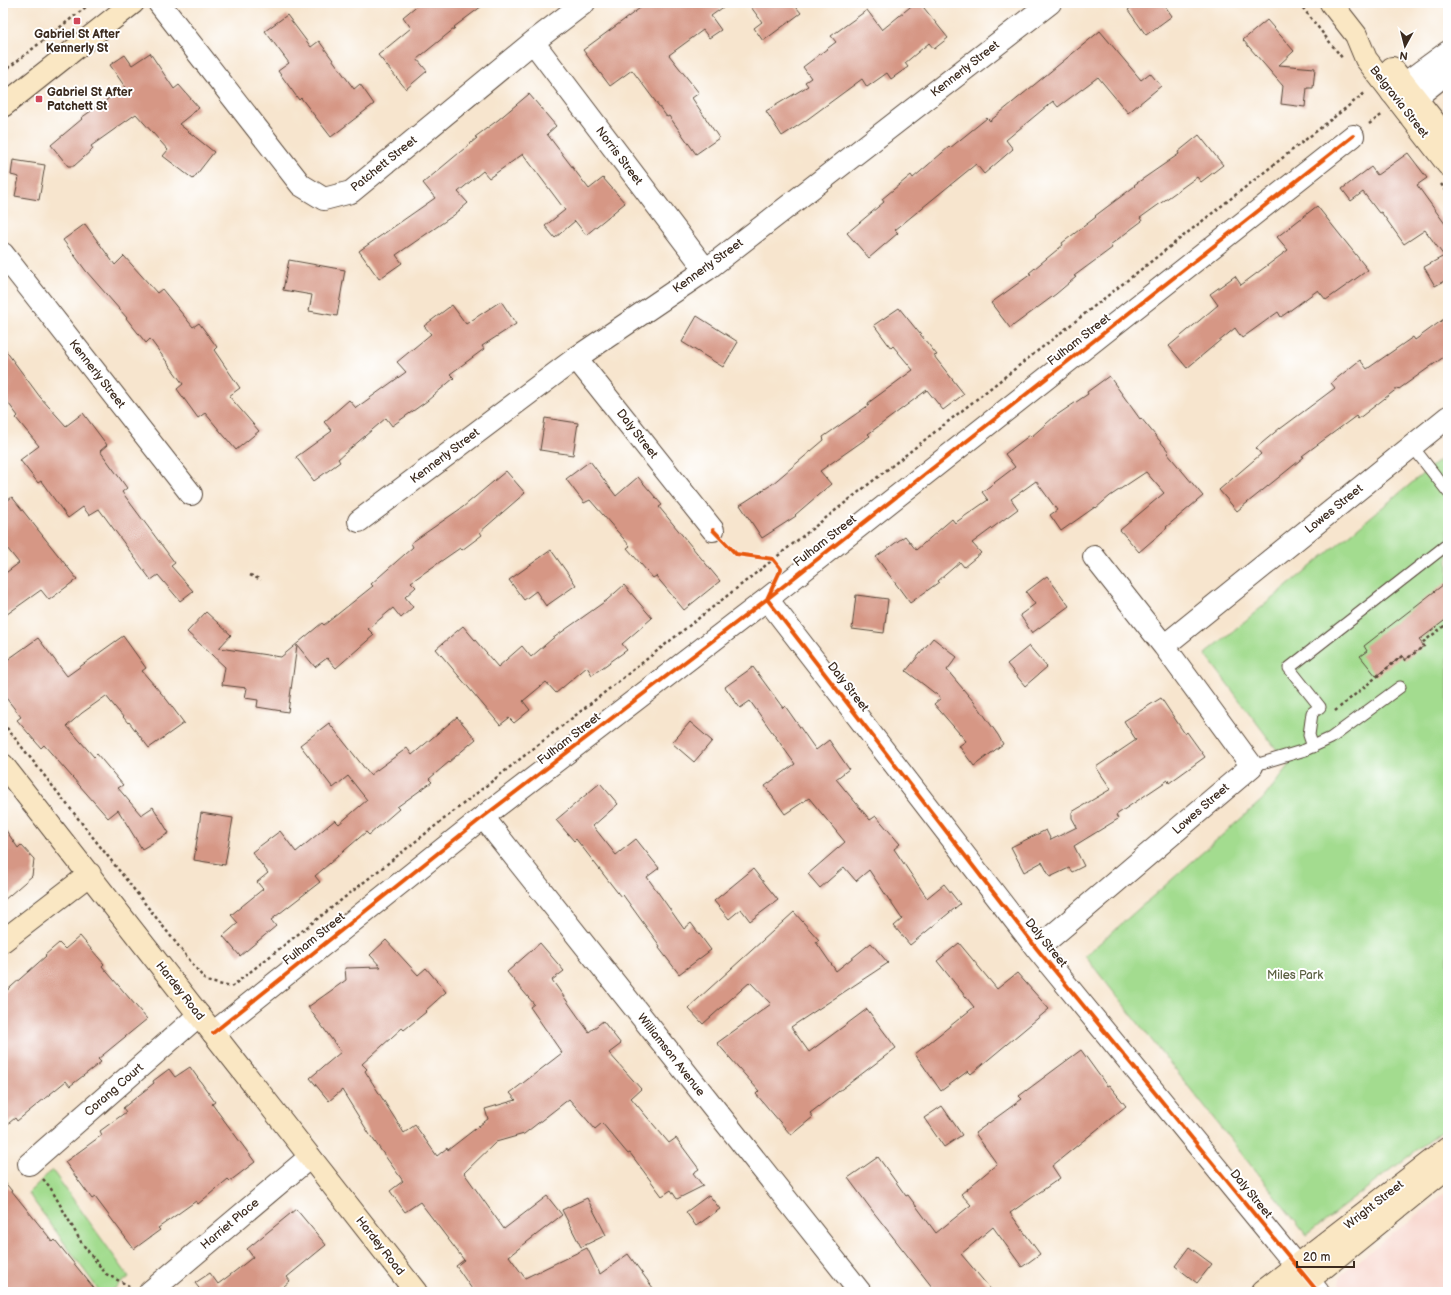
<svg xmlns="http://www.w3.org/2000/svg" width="1451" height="1295" font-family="'Balsamiq Sans',sans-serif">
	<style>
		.built { fill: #f7d1c8 }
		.green { fill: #a3dc8f; stroke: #6f8356 }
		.building { fill: #d69785 }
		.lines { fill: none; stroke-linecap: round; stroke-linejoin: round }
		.lane-casing { stroke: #574638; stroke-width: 13 }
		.street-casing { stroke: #574638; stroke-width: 24 }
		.secondary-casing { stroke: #574638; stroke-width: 24 }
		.path { stroke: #574638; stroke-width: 2.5; stroke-dasharray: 3 3; stroke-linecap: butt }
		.lane { stroke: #fff; stroke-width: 11 }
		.street { stroke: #fff; stroke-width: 22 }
		.secondary { stroke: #fae7c3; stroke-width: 22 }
		.cycleway-casing { stroke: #fff; stroke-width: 6 }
		.cycleway { stroke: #e8590c; stroke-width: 4 }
		.poi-dot { fill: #d1495b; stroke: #fff; stroke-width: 1.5 }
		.labels { text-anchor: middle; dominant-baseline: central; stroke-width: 4; stroke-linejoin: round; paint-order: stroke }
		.poi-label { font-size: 12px; font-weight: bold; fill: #3b2a1e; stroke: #fff }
		.street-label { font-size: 12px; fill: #3b2a1e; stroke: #fff }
		.park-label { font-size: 12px; fill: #5a5f40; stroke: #fff }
	</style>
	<rect width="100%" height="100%" fill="#fff"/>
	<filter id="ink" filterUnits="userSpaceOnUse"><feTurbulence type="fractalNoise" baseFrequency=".025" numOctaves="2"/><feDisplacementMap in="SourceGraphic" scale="8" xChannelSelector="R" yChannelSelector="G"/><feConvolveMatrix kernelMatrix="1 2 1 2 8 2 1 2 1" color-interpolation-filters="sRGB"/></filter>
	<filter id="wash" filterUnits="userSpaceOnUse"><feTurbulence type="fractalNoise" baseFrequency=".012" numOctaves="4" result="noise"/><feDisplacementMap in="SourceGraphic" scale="16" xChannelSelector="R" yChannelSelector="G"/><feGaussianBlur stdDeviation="0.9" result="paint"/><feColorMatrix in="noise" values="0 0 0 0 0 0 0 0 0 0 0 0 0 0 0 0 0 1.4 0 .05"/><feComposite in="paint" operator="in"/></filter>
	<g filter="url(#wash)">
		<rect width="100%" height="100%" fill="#f7e5ce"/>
		<!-- built -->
		<path class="built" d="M1448,1191V1292H1344L1340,1284V1277L1346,1270Z"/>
		<!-- green -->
		<path class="green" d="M1448,453V1126L1306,1235L1085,956L1262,800L1289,766L1205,654Z
			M52,1170L129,1277L110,1292H100L28,1193Z"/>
		<g id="blocks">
			<!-- building -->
			<path class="building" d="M420,3H486L454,27L455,28L417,59L427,71L406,89L378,55L411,28L403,17Z
				M647,3H729L711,16L721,30L709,38L703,30L669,55L699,93L692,98L719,138L696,154L669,116L667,117L632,70L610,86L583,50Z
				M748,3H793L801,13L763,41L754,28L762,22Z
				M915,3H920L948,38L934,49L929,43L905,63L908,67L891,79L887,73L867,87L862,79L805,121L782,136L766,111L808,86L805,82L811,78L803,67L836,42L831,36L867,10L882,30Z
				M1137,3H1163L1172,16L1146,35L1128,10Z
				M287,15L311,47L319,41L354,89L360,84L374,104L331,137L301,98L299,100L278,71L289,63L265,31Z
				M1267,20L1294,51L1279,65L1315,68L1313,88H1307L1305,107L1281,104L1283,86L1243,40Z
				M1100,31L1141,80L1150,73L1161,86L1128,113L1098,77L1058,107L1053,101L1006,140L1013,149L984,174L976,164L895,230L898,233L869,258L847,233L884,202L882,199L911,175L913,178L949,147L950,148L987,118L990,121Z
				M150,53L174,89L179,85L199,108L179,124L214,152L193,179L163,156L168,150L136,114L91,146L93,149L74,166H68L51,145L82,119L81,118L125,87L110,65L125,55L132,65Z
				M529,94L556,126L547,134L589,189L603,178L625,203L586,235L575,221L555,238L545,226L565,210L523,154L489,178L483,171L458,192L468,203L454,215L396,255L402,263L379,279L359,251L435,198L423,183L477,138L475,137L498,120Z
				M1199,135L1223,165L1201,182L1197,177L1140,218L1142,221L1110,245L1112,248L1074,276L1076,277L1056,294L1010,328L991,303L1031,274L1029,273L1063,245L1062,243L1096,217L1095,216L1135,186L1134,185L1179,154L1178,152Z
				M1408,153L1427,178L1417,185L1448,228V279L1435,286L1424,267L1444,256L1425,230L1404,244L1381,212L1379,213L1363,192L1351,201L1342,189L1371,167L1377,175Z
				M13,160L45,165L39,200L15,196L19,177L11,175Z
				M1317,206L1368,270L1326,300L1318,290L1281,317L1278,312L1242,338L1235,328L1187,368L1169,346L1218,305L1210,294L1235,276L1241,285L1288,250L1277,237Z
				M85,224L115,265L124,256L157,293L162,289L193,327L199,323L217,347L214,350L240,388L229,396L259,431L236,450L205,413L198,418L177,389L183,384L150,339L146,343L126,318H127L86,271L63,240Z
				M289,260L345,270L337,316L309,311L312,295L283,290Z
				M501,301L516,324L482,346L484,349L450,374L454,378L427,401L392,426L386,418L338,459L340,462L314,481L296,457L332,431L324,422L349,400L356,408L406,372L397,362L431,334L424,326L452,305L466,324Z
				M899,308L937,355L934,356L964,394L943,410L927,390L868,434L870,436L820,471L831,484L795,515L796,516L762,538L740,505L771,485L824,440L823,437L869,405L868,403L913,370L893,346L891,348L874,325Z
				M697,316L738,342L723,367L682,342Z
				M1448,316V354L1399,389L1398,388L1358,419L1356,416L1302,456L1304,457L1237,511L1219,490L1261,454L1256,448L1280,428V429L1335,388L1331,383L1360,360L1367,369L1413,337L1415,340Z
				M3,347L40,397L66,426L83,413L107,445L100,451L127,488L122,492L175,563L171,566L193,591L180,601L158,575L151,580L99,509L89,515L83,507L68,518L41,481L38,483L20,460L39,446L16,418L18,416L3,396Z
				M1109,376L1140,419L1141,418L1169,452L1167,453L1203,496L1166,527L1167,528L1139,552L1120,530L1164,493L1146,472L1110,496L1096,508L1095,507L1061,531L1050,515L1057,510L1036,481L1011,499L1018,509L972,543L981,553L964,567L960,562L938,581L939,582L910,603L876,557L905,536L916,550L952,519L955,523L988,500L982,492L1015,467L1005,454L1030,435L1031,437L1054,417L1088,394L1087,392Z
				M545,418L578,423L573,455L540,450Z
				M590,461L616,496L638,477L662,505L659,507L720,581L684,610L656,576L653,578L627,548L630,546L590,500L584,503L566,479Z
				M506,471L525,493L480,532L482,535L462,550L460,548L411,582L416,587L405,597L413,607L401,618L393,608L368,629L374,635L336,668L327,658L315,667L297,645L288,712L257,707L258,700L245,698L247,688L222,685L225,667L187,632L206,612L231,635L219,648L281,657L322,623L324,625L373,586L371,584L413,547L411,543L463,507Z
				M12,497L77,579L49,600L41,590L3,617V575L19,563L3,543V504Z
				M551,550L576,585L546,606L536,591L524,600L509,580Z
				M1047,576L1069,606L1032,633L1020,615L1035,604L1026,592Z
				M1448,581V618L1419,640L1424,646L1405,660L1402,656L1376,676L1360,656L1367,651L1364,646Z
				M624,585L652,618L622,644L627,650L592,675L587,667L556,693L546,682L523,701L530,710L514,723L509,718L500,725L436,649L463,626L498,667L522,646L531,657L552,639L607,600Z
				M856,595L888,599L884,633L852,629Z
				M123,636L146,668L142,671L167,700L184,723L149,748L129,722L128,723L106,696L82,713L67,726L94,757L97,754L123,785L118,788L141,815L153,807L169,833L142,849L118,810L108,818L44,745L41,748L17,720L21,717L3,694V663L38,638L67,676Z
				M933,638L957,657L947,670L979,708L998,735L1003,744L974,766L959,746L966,741L934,704L941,698L906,671Z
				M1029,646L1047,667L1025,686L1007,664Z
				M753,667L783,708L785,706L816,750L829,740L849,769L836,779L870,820L876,816L900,844L894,849L927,898L944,884L960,904L910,945L894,926L902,919L869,870L856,881L844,867L820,888L808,874L845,842L809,798L785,814L765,786L795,764L750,701L740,708L725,687Z
				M1161,698L1185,734L1187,732L1205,757L1169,783L1168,780L1116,815L1118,819L1074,846L1084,866L1072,872L1069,868L1050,877L1042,862L1024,872L1011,847L1046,830L1051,840L1077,827L1072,818V812L1111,789L1096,767L1136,740L1124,721Z
				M457,717L476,739L429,779L432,782L397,807L399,809L369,835L366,832L315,876L320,882L271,920L276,926L240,956L223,936L238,923L231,915L263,889L257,882L268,873L252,852L280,831L296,852L335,820L339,824L367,800L348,776L333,788L300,745L329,723L370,775L407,748L412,755Z
				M690,722L712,741L694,762L672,743Z
				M600,783L618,804L593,826L616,855L636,839L659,868L647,877L684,929L691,923L711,950L679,974L659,948L660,946L623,895L621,897L576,839L574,841L556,820Z
				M201,813L233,818L225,865L194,860Z
				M3,826L18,848L21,845L34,859L32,876L3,901Z
				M753,869L778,900L750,921L741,909L729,919L714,901Z
				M794,912L819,940L816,942L836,971L871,943L888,963L791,1027L809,1052L867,1009L896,1048L810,1113L813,1117L791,1135L756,1094L759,1091L717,1043L771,1004L750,982L703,1024L688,1008Z
				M80,936L104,964L102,966L147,1019L98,1059L101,1062L70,1086L66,1081L17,1121L15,1118L3,1128V994L46,956L45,955L59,943L65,949Z
				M386,940L418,975L426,968L446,992L425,1011L426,1012L404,1030L402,1028L362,1064L367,1069L365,1071L404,1133L415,1125L437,1156L447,1148L448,1150L488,1119L485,1109L516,1100L510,1093L562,1053L530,1007L534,1004L507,972L540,943L564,971L552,980L589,1032L603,1021L621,1044L609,1053L641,1089L631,1098L669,1143L676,1138L699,1169L693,1173L703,1186L677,1199L671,1190L662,1196L630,1153L628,1154L602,1123L595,1129L569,1099L524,1134L496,1142L464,1173L504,1229L547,1196L562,1215L509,1256L525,1278L587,1248L600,1274L628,1254L656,1292H474L456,1266L464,1260L420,1202L405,1212L390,1191L403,1181L370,1135L342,1090L329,1101L310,1078L341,1052L308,1007L346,980L345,968L381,967L370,955Z
				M959,943L997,989L1017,973L1049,1009L971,1074L968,1071L941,1091L915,1054L974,1007L937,961Z
				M1081,1050L1107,1086L1109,1085L1126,1106L1052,1166L1060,1178L1010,1213L1040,1254L1022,1267L993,1227L961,1254L993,1292H936L871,1209L848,1178L878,1157L906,1196L908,1195L936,1233L971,1205L961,1194L997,1164L975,1133L1022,1099L1019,1096Z
				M190,1067L215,1102L212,1104L255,1162L230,1181L228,1179L198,1204L196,1201L158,1228L160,1230L134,1249L95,1197L92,1199L65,1162L102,1135L100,1131L126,1112L123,1108L154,1083L153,1081L169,1069L175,1077Z
				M942,1106L962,1135L944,1147L924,1118Z
				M3,1180L53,1242L55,1240L97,1292H3Z
				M709,1195L720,1209L696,1226L686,1212Z
				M587,1198L606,1235L581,1247L562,1210Z
				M296,1209L326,1245L287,1277L290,1281L277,1292H202L195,1283L210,1273L218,1284L234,1272L253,1257L247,1249Z
				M1189,1247L1212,1264L1197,1283L1175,1266Z"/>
		</g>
	</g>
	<g filter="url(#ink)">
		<use href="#blocks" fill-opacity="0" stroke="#574638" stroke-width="1"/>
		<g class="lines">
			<!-- lane casing -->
			<g class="lane-casing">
				<path id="lane" d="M1412,446L1448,492
					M1313,747L1309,735L1312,713L1320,707L1289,668L1448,544
					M1252,766L1305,750L1331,738L1400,687"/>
			</g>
			<!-- street casing -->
			<g class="street-casing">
				<path id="street" d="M159,3L301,185L324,199L351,192L533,42L584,3
					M533,42L706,270
					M1392,93L1448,52
					M1404,107L1448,72
					M3,254L191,494
					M576,358L713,530
					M359,521L576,358L706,270L1050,3
					M1094,557L1164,646
					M767,599L1037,949L1318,1292
					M483,817L860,1292
					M1037,949L1252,766L1164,646L1448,417
					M213,1033L483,817L767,599L1353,136
					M29,1164L199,1015
					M150,1292L310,1157"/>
			</g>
			<!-- secondary casing -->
			<g class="secondary-casing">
				<path id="secondary" d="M1331,3L1356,35L1366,59L1448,165
					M1392,68L1448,139
					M3,106L133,3
					M3,765L416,1292
					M3,941L90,874
					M1262,1292L1448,1148
					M1294,1292L1448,1167"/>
			</g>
			<!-- path -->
			<path class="path" d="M1299,3L1343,59
				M3,72L91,3
				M1369,124L1383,114
				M1441,184L1448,193
				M250,575L261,580
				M1335,711L1402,656L1405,660L1424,646L1422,643L1448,623
				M3,723L206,981L231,987L1366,92
				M43,1179L50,1187L81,1242L106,1274L131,1287"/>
			<!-- lane -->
			<use href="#lane" class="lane"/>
			<!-- street -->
			<use href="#street" class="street"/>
			<!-- secondary -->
			<use href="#secondary" class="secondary"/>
			<!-- cycleway casing -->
			<g class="cycleway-casing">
				<path id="cycleway" d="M713,530L736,554L773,559L781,569L767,599L1037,949L1318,1292
					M213,1033L483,817L767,599L1353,136"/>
			</g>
			<!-- cycleway -->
			<use href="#cycleway" class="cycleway"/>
		</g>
	</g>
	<!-- markers -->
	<g class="poi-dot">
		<rect x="73" y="17" width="8" height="8" rx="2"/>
		<rect x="35" y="95" width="8" height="8" rx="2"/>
	</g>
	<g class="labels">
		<!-- poi labels -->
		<g class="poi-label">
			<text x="77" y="34">Gabriel St After<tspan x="77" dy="14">Kennerly St</tspan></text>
			<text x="47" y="92" text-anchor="start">Gabriel St After<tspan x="47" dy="14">Patchett St</tspan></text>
		</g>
		<!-- street labels -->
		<g class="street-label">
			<text transform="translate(965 69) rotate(-38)">Kennerly Street</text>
			<text transform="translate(1399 102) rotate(52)">Belgravia Street</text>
			<text transform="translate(619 156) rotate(53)">Norris Street</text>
			<text transform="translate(384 164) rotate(-39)">Patchett Street</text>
			<text transform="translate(708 266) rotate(-36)">Kennerly Street</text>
			<text transform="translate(1079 340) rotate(-38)">Fulham Street</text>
			<text transform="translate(97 374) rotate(52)">Kennerly Street</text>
			<text transform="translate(637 434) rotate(52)">Daly Street</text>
			<text transform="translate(445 456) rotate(-37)">Kennerly Street</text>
			<text transform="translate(1334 509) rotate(-39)">Lowes Street</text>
			<text transform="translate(825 541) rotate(-38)">Fulham Street</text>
			<text transform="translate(848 687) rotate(52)">Daly Street</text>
			<text transform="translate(569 739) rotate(-38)">Fulham Street</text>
			<text transform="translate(1201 809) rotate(-41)">Lowes Street</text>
			<text transform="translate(314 939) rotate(-39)">Fulham Street</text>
			<text transform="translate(1046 943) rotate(51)">Daly Street</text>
			<text transform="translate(180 991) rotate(52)">Hardey Road</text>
			<text transform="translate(671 1055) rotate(52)">Williamson Avenue</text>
			<text transform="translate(114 1090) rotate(-41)">Corang Court</text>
			<text transform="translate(1251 1194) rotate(51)">Daly Street</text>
			<text transform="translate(1374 1205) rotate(-38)">Wright Street</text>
			<text transform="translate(230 1224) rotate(-40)">Harriet Place</text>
			<text transform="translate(380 1246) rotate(52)">Hardey Road</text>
		</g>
		<!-- park labels -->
		<g class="park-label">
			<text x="1295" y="975">Miles Park</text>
		</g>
	</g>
	<!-- margin -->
	<rect width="1451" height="1295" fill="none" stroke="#fff" stroke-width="16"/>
	<!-- north arrow -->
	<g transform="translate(1405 46) rotate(187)" stroke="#ffffff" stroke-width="3" paint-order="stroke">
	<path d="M0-3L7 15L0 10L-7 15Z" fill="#3b2a1e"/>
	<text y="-6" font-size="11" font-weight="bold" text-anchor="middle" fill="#3b2a1e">N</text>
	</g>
	<!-- scale -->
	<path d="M1297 1261v6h57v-6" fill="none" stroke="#3b2a1e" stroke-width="2"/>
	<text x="1303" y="1261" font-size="12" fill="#3b2a1e" stroke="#ffffff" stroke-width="3" paint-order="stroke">20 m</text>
</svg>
